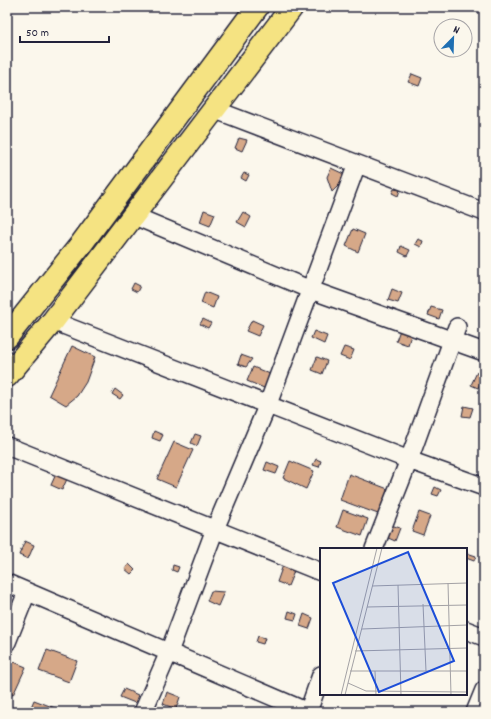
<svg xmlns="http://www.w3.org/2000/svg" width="491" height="719" font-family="Dekko,sans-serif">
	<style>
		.building { fill: #d6a888; stroke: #22223b }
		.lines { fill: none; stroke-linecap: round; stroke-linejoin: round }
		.minor-casing { stroke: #22223b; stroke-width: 20 }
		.highway-casing { stroke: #22223b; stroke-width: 25 }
		.minor { stroke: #fbf7ec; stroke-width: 17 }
		.highway { stroke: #f5e382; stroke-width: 22 }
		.inset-road { fill: none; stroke: #a4a2a5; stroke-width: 1 }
		.view { fill: #1d4ed8; fill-opacity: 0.15; stroke: #1d4ed8; stroke-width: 2 }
		.inset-edge { fill: none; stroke: #22223b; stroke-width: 2 }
	</style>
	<rect width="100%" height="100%" fill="#fbf7ec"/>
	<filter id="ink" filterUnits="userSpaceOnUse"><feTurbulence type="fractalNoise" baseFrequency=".025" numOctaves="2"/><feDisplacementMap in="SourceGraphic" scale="8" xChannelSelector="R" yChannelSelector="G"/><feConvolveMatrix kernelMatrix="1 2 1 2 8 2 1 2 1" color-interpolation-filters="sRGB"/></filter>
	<g filter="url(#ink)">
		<!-- building -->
		<path class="building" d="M412,74L422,78L419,86L408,82Z
			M239,138L247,140L242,151L235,148Z
			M331,168L348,176L332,192L327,177Z
			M244,173L249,175L246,181L241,178Z
			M394,189L400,190L398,196L392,193Z
			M204,210L215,214L210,226L200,222Z
			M243,212L251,217L246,227L237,222Z
			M353,229L365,234L358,252L346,246Z
			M418,239L423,241L421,247L415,244Z
			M401,246L410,250L407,256L399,252Z
			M134,283L140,286L137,292L131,289Z
			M392,289L402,293L398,303L388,300Z
			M205,292L217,297L213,308L201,303Z
			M431,307L442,310L439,319L428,315Z
			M203,319L211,323L208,328L200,324Z
			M252,320L263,325L258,336L246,331Z
			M401,327L411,335L408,345L396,341Z
			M314,331L327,336L324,344L311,338Z
			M72,346L95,357L86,382L77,396L66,405L49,395Z
			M344,347L354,350L350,360L340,356Z
			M241,355L252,359L246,367L238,364Z
			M317,357L327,361L322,374L312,370Z
			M253,367L275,376L269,390L247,381Z
			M477,372L484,375L478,388L471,385Z
			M115,389L123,395L120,399L112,394Z
			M464,406L473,408L470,417L462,416Z
			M154,431L163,435L160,441L152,438Z
			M195,434L201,436L197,446L191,443Z
			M174,442L193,450L176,487L157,479Z
			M316,459L321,461L319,467L313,465Z
			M290,461L314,471L306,489L283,478Z
			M267,462L279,467L276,474L264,470Z
			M56,474L67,479L62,490L51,485Z
			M349,474L388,489L378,514L340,500Z
			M435,487L441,490L438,496L432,494Z
			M343,510L368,519L362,536L337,527Z
			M419,512L430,516L423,535L412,531Z
			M391,525L400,528L395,541L386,537Z
			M25,541L34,545L28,559L19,555Z
			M467,553L476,556L474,561L466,558Z
			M129,564L135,570L131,574L125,569Z
			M173,565L179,567L177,572L172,570Z
			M283,565L295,569L288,586L277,582Z
			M211,591L224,592L218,606L207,601Z
			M289,611L297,614L295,620L287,618Z
			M304,614L313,618L309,629L300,626Z
			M258,636L265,638L263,644L256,642Z
			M47,650L77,661L69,682L39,671Z
			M7,659L26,667L13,695L7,693Z
			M124,689L138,695L135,703L120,697Z
			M167,692L180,697L176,709L163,704Z
			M34,700L55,708L53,712H29Z"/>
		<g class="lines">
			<!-- minor casing -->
			<g class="minor-casing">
				<path id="minor" d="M213,109L484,212
					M132,215L311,290L484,352
					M53,321L409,460L484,487
					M7,446L321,572
					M374,549L409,460L457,327
					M7,583L308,712
					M466,630L484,637
					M7,642L27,592
					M143,712L169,652L215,529L268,404L357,164
					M308,712L321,675
					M475,712L484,690"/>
			</g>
			<!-- highway casing -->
			<g class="highway-casing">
				<path id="highway" d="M7,337L82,243L257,7
					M7,376L53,321L292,7"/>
			</g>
			<!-- minor -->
			<use href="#minor" class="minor"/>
			<!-- highway -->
			<use href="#highway" class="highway"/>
		</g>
	</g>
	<!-- overview -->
	<g transform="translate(320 548)">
		<rect width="147" height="147" fill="#fbf7ec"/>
		<path class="inset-road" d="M128,35L131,147M78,37L81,147M52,38L147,35M103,56L106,123M47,59L147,57M42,81L147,77M35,103L147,100M30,123H147M55,123L56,147M28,135L46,143L147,144M21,147L57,0M25,147L62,0"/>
		<path class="view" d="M88,4L134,113L59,144L13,35Z"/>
		<rect width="147" height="147" class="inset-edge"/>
	</g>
	<!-- margin -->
	<rect width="491" height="719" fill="none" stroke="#fbf7ec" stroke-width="24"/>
	<rect x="12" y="12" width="467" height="695" fill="none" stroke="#22223b" stroke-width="1.5" filter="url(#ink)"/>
	<!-- north arrow -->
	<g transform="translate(453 38) rotate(23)"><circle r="19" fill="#fbf7ec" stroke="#a4a2a5"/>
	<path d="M0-3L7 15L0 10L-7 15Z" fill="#1f6fb2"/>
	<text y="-6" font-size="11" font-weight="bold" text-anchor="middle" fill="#22223b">N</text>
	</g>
	<!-- scale -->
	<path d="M20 36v6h89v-6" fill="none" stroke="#22223b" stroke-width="2"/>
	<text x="26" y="36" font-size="12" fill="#22223b" stroke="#fbf7ec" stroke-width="3" paint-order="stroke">50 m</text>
</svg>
